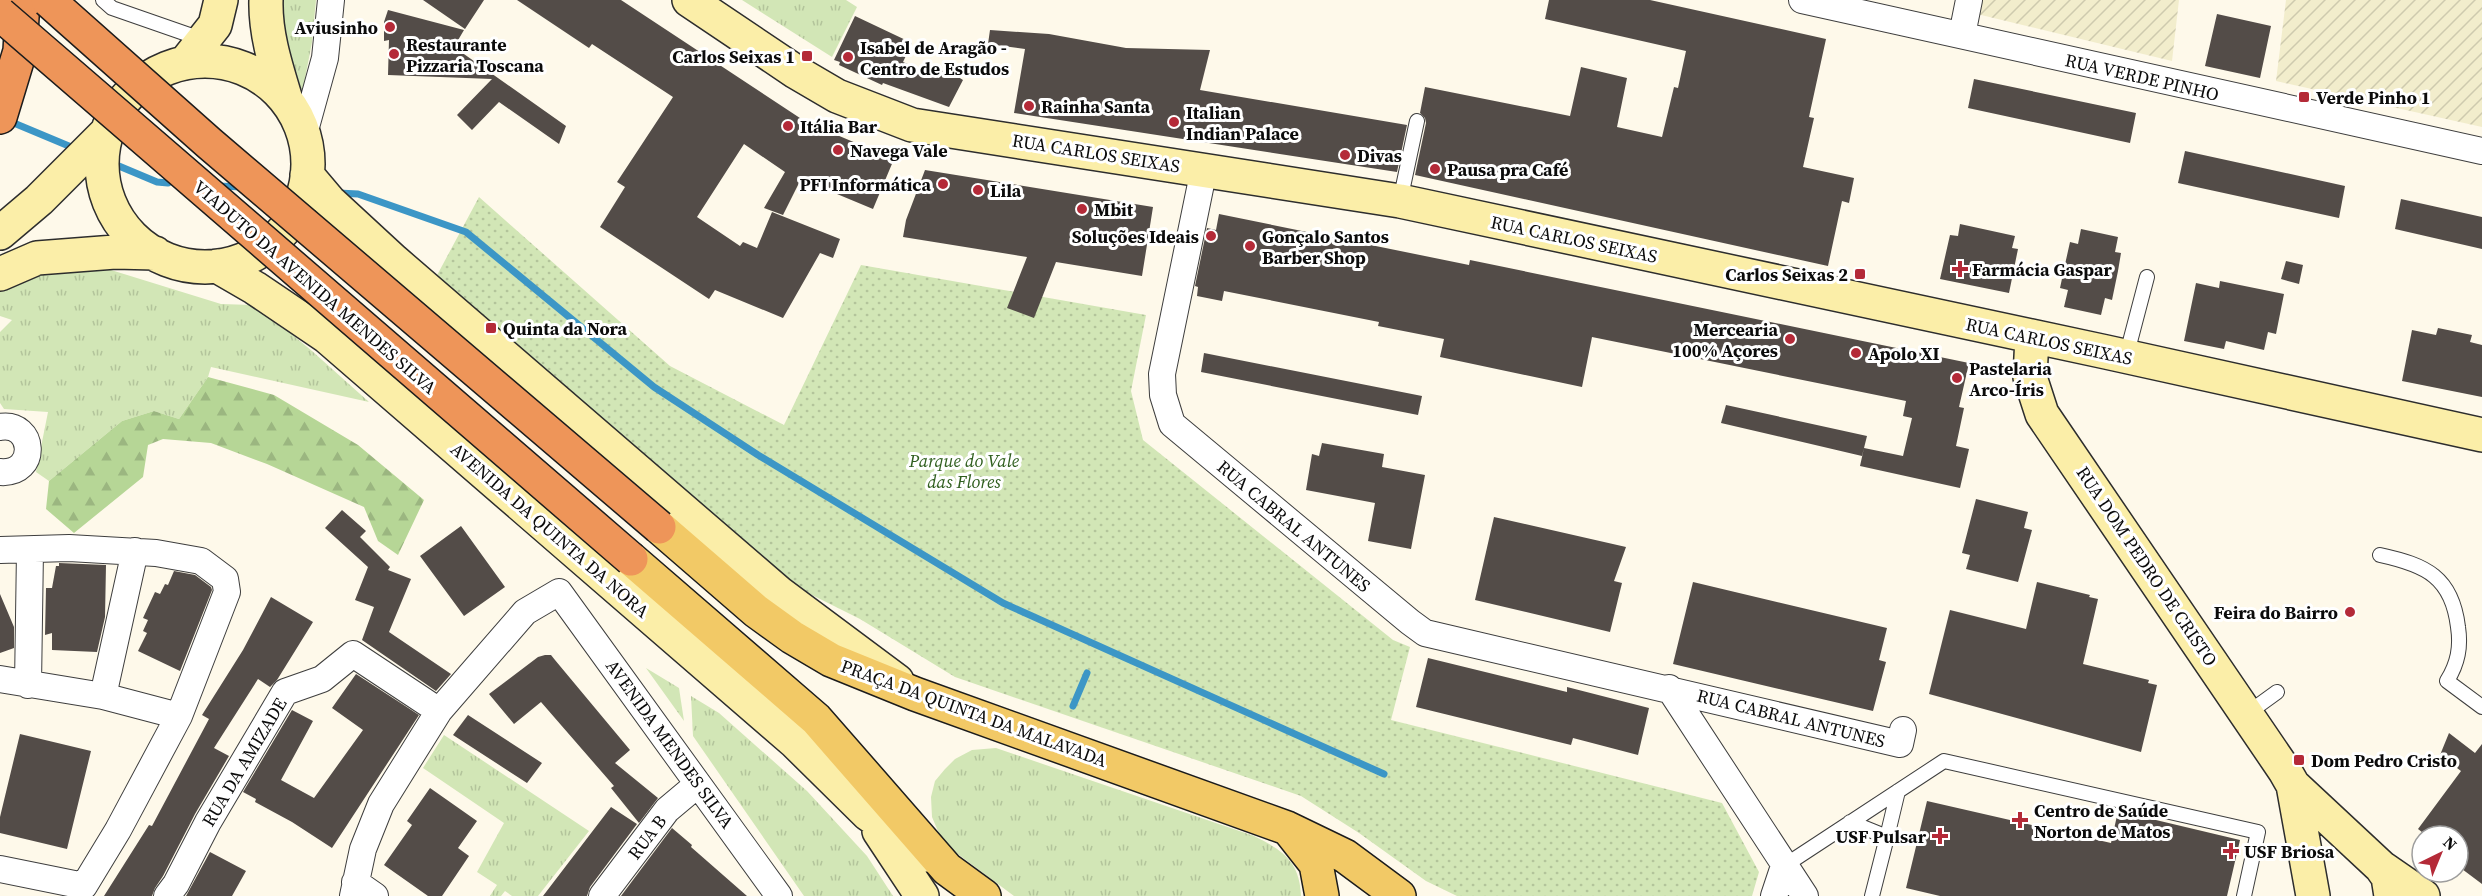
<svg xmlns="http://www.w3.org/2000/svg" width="2482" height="896" font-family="'Source Serif 4',serif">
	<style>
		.farmland { fill: url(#farmland-furrows) }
		.grass { fill: url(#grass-tufts) }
		.forest { fill: url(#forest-firs) }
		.park { fill: url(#park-dots) }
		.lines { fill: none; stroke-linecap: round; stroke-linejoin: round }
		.stream { stroke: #3c96c6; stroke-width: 7 }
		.building { fill: #534c48 }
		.lane-casing { stroke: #3e3e3e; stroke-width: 16 }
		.street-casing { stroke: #3e3e3e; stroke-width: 28 }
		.secondary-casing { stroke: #2d2d2d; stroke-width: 36 }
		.primary-casing { stroke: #1c1c1c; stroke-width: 36 }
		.highway-casing { stroke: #1c1c1c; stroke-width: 36 }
		.lane { stroke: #fff; stroke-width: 14 }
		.street { stroke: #fff; stroke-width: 26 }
		.secondary { stroke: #fbeea8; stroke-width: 33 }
		.primary { stroke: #f2c966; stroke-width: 33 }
		.highway { stroke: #ee9559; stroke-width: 33 }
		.highway-bridge-casing { stroke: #1c1c1c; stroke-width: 36; stroke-linecap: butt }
		.highway-bridge { stroke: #ee9559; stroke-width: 33 }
		.poi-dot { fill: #b42a38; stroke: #fff; stroke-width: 2 }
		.labels { text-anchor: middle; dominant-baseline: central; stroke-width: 6; stroke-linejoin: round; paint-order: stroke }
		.poi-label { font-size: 18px; font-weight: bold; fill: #0b0b0b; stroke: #fff; text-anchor: start }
		.street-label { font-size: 18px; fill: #0b0b0b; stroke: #fff }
		.park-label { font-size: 18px; font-style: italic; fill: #305f1f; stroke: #fff }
	</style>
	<defs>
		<pattern id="farmland-furrows" width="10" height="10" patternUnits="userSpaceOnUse" patternTransform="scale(1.5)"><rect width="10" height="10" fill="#f2edcc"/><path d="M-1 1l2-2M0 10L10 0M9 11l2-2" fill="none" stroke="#cecaae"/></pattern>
		<pattern id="grass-tufts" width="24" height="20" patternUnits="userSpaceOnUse" patternTransform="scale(1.5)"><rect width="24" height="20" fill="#d2e6b6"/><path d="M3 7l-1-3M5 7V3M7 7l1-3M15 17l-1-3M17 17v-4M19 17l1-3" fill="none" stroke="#b3c49b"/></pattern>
		<pattern id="forest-firs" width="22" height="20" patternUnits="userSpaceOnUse" patternTransform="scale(1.5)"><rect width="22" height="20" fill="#b6d696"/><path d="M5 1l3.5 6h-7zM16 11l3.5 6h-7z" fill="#9bb680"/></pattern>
		<pattern id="park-dots" width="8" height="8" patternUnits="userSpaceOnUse" patternTransform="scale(1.5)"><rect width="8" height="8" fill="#d2e6b6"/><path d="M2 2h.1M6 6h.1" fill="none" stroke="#b3c49b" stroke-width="1.8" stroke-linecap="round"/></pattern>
	</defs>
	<rect width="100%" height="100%" fill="#fef9ea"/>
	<!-- farmland -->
	<path class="farmland" d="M1979,0H2179L2172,61L1977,14Z
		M2286,0H2482V127L2276,81Z"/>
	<!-- grass -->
	<path class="grass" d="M278,0H316L312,42L303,89H299L295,84Z
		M742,0H846L857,7L832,57Z
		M70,269L111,270L221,304L252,305L272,318L312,351L369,402L211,367L208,377L179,419L154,411L122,421L49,481L36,472L48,412L4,409L0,403V332L12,320L0,316V288L42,272Z
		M646,668L679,688L684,721Z
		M691,696L719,713L807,791L867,856L893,896H804L693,736Z
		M444,735L589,831L538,896H512L505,891L501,896H490L497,885L477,872L504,823L423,768Z
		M996,748L1254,836C1283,850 1300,862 1301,896H1014L943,843L932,817L931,797L935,781L945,769L955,759L972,750Z"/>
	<!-- forest -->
	<path class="forest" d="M208,377L274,395L358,445L424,500L398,555L378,541L364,507L267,464L211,443L163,439L148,445L143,477L74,533L46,509L49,481L122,421L154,411L179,419Z"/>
	<!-- park -->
	<path class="park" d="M479,197L670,366L784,425L861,265L1146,315L1131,391L1143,440L1393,640L1410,647L1391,720L1722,803L1759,872L1752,896H1457L1426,881L1359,833L1301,796L955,677L860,619L788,583L505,334L435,279Z"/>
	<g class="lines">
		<!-- stream -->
		<path class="stream" d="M9,121L76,149
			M95,156L157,182L168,183
			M218,186L243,187
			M281,190L306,191
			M338,193L358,194L466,232L654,387L758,455L1003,603L1384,774
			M1073,706L1087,673"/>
	</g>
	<!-- building -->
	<path class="building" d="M423,0H484L465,29Z
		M517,0H621L806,122L894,159L873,209L801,179L783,215L764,208L785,172L744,144L697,217L740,246L743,242L757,248L772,212L840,239L833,258L820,253L783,318L715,290L709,299L600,227L625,187L617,182L673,97L592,44L589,48Z
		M1549,0H1650L1826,39L1809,117L1814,118L1803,167L1854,178L1849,203L1842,201L1828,266L1415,175L1426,123L1425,118L1420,113L1425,87L1570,116L1581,67L1627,78L1617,127L1662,137L1674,87L1678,88L1686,51L1545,19Z
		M388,10L464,30L454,47L566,126L559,144L499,102L472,130L457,115L492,79L388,75L389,40L384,41V22Z
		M2217,14L2271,26L2260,78L2205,66Z
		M855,16L912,43L903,62L939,78L944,68L963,80L949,107L883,83L882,85L839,65L840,62L834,60Z
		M990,30L1049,34L1126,48L1210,50L1200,90L1407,125L1397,172L1014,113L1025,49L988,44Z
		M1974,79L2136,113L2130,143L1968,108Z
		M2185,151L2345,186L2339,218L2178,183Z
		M925,170L1153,207L1142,276L1056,262L1034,318L1007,308L1027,257L903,237L906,220Z
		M2401,199L2482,217V249L2395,229Z
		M1219,214L1469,265L1470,260L1969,363L1959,407L1964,408L1956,446L1969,449L1960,488L1860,466L1864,448L1903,456L1912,418L1903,416L1906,401L1592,337L1582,387L1440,357L1444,339L1378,326L1379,322L1224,291L1222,301L1197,296L1198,287L1195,286L1207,228L1216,230Z
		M1960,224L2015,236L2012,248L2018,249L2009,293L1940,279L1950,235L1958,236Z
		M2081,229L2118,237L2115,252L2121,253L2118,271L2112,300L2105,298L2101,315L2064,307L2068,290L2060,288L2066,260L2070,242L2078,244Z
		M2286,261L2303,265L2299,284L2281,279Z
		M2220,281L2284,294L2276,334L2268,332L2264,350L2226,341L2224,349L2184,341L2196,283L2219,288Z
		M2438,328L2472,335L2470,342L2482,345V397L2402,381L2412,330L2436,335Z
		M1204,353L1422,396L1418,415L1201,372Z
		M1726,405L1867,436L1862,456L1721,423Z
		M1322,443L1384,454L1382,467L1425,475L1411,549L1368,541L1375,503L1306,490L1312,454L1319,456Z
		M1976,499L2028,512L2024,528L2032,530L2018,582L1966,569L1970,555L1962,553Z
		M342,510L366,531L360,537L390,567L388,570L411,579L389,632L451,674L436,691L362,640L374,607L355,600L368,567L325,528Z
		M1494,517L1626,547L1614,581L1622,583L1610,632L1475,600Z
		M461,526L505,587L464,616L420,556Z
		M59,563L106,565L105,617L97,652L52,650V633L45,635L46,588H52L56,566H59Z
		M174,571L195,575L211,587L212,590L180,671L138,651L147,633L143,631L148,620L143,618L155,592L160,594L165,584L168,585Z
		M1693,582L1887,628L1879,660L1886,662L1873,711L1673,664Z
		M2037,582L2090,595L2089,597L2098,599L2083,664L2149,680L2148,683L2157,685L2141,752L1929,694L1950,610L2026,629Z
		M0,594L14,627V648L0,653Z
		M271,597L313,622L277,680L270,687L258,679L214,748L229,756L195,814L163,876L155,888L152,896H104L149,825L152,826L209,719L202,715L243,650Z
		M545,655H551L555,660L630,750L615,763L658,798L639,823L611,788L614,786L541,702L514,724L489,694L538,657Z
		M1428,658L1567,692V687L1649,708L1638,755L1573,738L1571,745L1416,707Z
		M356,674L419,715L332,848L292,822L255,802L256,799L243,792L292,710L313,721L281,780L314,798L363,730L332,708Z
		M468,715L542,763L527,783L453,735Z
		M2449,733L2475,753L2482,744V884L2458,866V836H2427L2418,829L2461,771L2440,755Z
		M20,734L91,751L67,849L0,833V817Z
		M430,788L477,821L458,848L469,856L442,896H428L384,865L412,825L407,821Z
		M1927,801L2111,843L2118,811L2240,840L2227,896H1940L1906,888Z
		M611,807L637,824L590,887L587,896H543Z
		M672,828L692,845L691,847L747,896H621Z
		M210,852L246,871L232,896H186Z"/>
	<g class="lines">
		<!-- lane casing -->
		<g class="lane-casing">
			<path id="lane" d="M103,0L112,8L204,40
				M1400,201L1417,121
				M2126,357L2147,277
				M2380,555C2426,565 2452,577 2458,627C2461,647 2458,663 2447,681L2482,707
				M2248,713L2277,692
				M1850,822L1887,837L1872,896
				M1887,837L1898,791
				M1784,866L1944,761L2258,832L2244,896"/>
		</g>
		<!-- street casing -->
		<g class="street-casing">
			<path id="street" d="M1802,0L2482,151
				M1962,35L1969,0
				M304,134L325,58L331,0
				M1204,169L1162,374L1163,395L1172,424L1410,622L1425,633L1900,744L1903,730
				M0,427C35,421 39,475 0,472
				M0,550L69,548L156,553L201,561L225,579L227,592L179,716L118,830L84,886L0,869
				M0,679L103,696L179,716
				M28,685L30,550
				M1669,688L1805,896
				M103,696L135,551
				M355,882L375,896
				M167,896L176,884L208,822L285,692L322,679L353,654L439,711
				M353,896L363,849L381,804L439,711L525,612L559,592L779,896
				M602,896L667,810L698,784
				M1774,896L1784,866"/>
		</g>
		<!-- secondary casing -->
		<g class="secondary-casing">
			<path id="secondary" d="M266,0C265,34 276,67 286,100
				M689,0L796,72L837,96L912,125L1400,201L2106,352L2482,435
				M102 164a103 103 0 1 1 206 0a103 103 0 1 1-206 0Z
				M185,63L215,25L221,0
				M307,175L329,201L394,261L779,593L897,681
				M0,233L39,200L107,132
				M217,266L255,288L326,336L795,742L868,814L927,855
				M0,274L37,258L115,252L155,253
				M2032,337L2030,377L2042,414L2285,771L2293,785L2313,896
				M2293,785L2381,867L2388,877L2391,896
				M879,831L922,896
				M2381,867L2423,896"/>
		</g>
		<!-- primary casing -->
		<g class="primary-casing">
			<path id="primary" d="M659,527L756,611L792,637L831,660L915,694L1287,828L1345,856L1399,896
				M631,559L816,719L947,869L984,896
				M1290,831L1316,864L1322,896"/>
		</g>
		<!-- highway casing -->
		<g class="highway-casing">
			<path id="highway" d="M0,117L20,51L23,0"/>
		</g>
		<!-- lane -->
		<use href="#lane" class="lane"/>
		<!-- street -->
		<use href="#street" class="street"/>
		<!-- secondary -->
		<use href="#secondary" class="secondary"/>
		<!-- primary -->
		<use href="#primary" class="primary"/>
		<!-- highway -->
		<use href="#highway" class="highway"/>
		<!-- highway-bridge casing -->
		<g class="highway-bridge-casing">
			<path id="highway-bridge" d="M48,0L209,143L659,527
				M0,14L631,559"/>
		</g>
		<!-- highway-bridge -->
		<use href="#highway-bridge" class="highway-bridge"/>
	</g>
	<!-- markers -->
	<g class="poi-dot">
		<circle cx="390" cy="27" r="6"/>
		<circle cx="394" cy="54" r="6"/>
		<rect x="801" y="50" width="12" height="12" rx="3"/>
		<circle cx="848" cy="57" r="6"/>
		<rect x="2298" y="91" width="12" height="12" rx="3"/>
		<circle cx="1029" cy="106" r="6"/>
		<circle cx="1174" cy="122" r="6"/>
		<circle cx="788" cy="126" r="6"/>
		<circle cx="838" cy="150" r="6"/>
		<circle cx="1345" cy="155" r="6"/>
		<circle cx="1435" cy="169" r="6"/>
		<circle cx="943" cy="184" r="6"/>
		<circle cx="978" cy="190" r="6"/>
		<circle cx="1082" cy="209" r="6"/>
		<circle cx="1211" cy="236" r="6"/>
		<circle cx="1250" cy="246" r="6"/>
		<path d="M1957 260h6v6h6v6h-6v6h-6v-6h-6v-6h6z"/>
		<rect x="1854" y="268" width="12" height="12" rx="3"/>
		<rect x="485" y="322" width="12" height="12" rx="3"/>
		<circle cx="1790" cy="339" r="6"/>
		<circle cx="1856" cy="353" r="6"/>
		<circle cx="1957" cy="378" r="6"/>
		<circle cx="2350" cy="612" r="6"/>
		<rect x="2293" y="754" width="12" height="12" rx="3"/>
		<path d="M2017 811h6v6h6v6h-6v6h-6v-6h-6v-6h6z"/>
		<path d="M1937 827h6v6h6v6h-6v6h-6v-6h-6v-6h6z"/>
		<path d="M2228 842h6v6h6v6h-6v6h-6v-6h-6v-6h6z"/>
	</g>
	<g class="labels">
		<!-- poi labels -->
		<g class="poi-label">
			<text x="378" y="27" text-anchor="end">Aviusinho</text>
			<text x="406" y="44">Restaurante<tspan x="406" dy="21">Pizzaria Toscana</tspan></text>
			<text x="860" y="47">Isabel de Aragão -<tspan x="860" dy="21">Centro de Estudos</tspan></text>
			<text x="795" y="56" text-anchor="end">Carlos Seixas 1</text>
			<text x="2316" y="97">Verde Pinho 1</text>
			<text x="1041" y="106">Rainha Santa</text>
			<text x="1186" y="112">Italian<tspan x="1186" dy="21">Indian Palace</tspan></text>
			<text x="800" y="126">Itália Bar</text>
			<text x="850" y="150">Navega Vale</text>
			<text x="1357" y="155">Divas</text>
			<text x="1447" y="169">Pausa pra Café</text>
			<text x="931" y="184" text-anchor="end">PFI Informática</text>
			<text x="990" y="190">Lila</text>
			<text x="1094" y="209">Mbit</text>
			<text x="1199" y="236" text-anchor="end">Soluções Ideais</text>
			<text x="1262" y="236">Gonçalo Santos<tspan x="1262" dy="21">Barber Shop</tspan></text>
			<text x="1972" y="269">Farmácia Gaspar</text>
			<text x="1848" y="274" text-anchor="end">Carlos Seixas 2</text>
			<text x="503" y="328">Quinta da Nora</text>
			<text x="1778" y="329" text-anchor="end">Mercearia<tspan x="1778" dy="21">100% Açores</tspan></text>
			<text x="1868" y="353">Apolo XI</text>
			<text x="1969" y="368">Pastelaria<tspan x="1969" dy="21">Arco-Íris</tspan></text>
			<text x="2338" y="612" text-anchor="end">Feira do Bairro</text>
			<text x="2311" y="760">Dom Pedro Cristo</text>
			<text x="2034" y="810">Centro de Saúde<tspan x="2034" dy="21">Norton de Matos</tspan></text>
			<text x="1926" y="836" text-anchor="end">USF Pulsar</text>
			<text x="2244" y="851">USF Briosa</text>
		</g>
		<!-- street labels -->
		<g class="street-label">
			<text transform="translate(2142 77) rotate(13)">RUA VERDE PINHO</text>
			<text transform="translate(1096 153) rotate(9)">RUA CARLOS SEIXAS</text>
			<text transform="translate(1574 239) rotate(12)">RUA CARLOS SEIXAS</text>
			<text transform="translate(315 287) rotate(41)">VIADUTO DA AVENIDA MENDES SILVA</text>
			<text transform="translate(2049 341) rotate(12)">RUA CARLOS SEIXAS</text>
			<text transform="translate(1294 526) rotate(40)">RUA CABRAL ANTUNES</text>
			<text transform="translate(550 530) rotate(41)">AVENIDA DA QUINTA DA NORA</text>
			<text transform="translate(2147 566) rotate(56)">RUA DOM PEDRO DE CRISTO</text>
			<text transform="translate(974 713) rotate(20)">PRAÇA DA QUINTA DA MALAVADA</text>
			<text transform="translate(1791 718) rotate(14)">RUA CABRAL ANTUNES</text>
			<text transform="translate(670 744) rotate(54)">AVENIDA MENDES SILVA</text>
			<text transform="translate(244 762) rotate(-59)">RUA DA AMIZADE</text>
			<text transform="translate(647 837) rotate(-53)">RUA B</text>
		</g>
		<!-- park labels -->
		<g class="park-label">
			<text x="964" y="460">Parque do Vale<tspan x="964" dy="21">das Flores</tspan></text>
		</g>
	</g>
	<!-- north arrow -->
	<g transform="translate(2440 854) rotate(43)"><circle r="28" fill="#ffffff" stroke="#9d9d9d" stroke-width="1.5"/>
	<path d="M0-4.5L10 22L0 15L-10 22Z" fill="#b42a38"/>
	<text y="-9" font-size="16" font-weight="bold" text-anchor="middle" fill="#0b0b0b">N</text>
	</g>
</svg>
